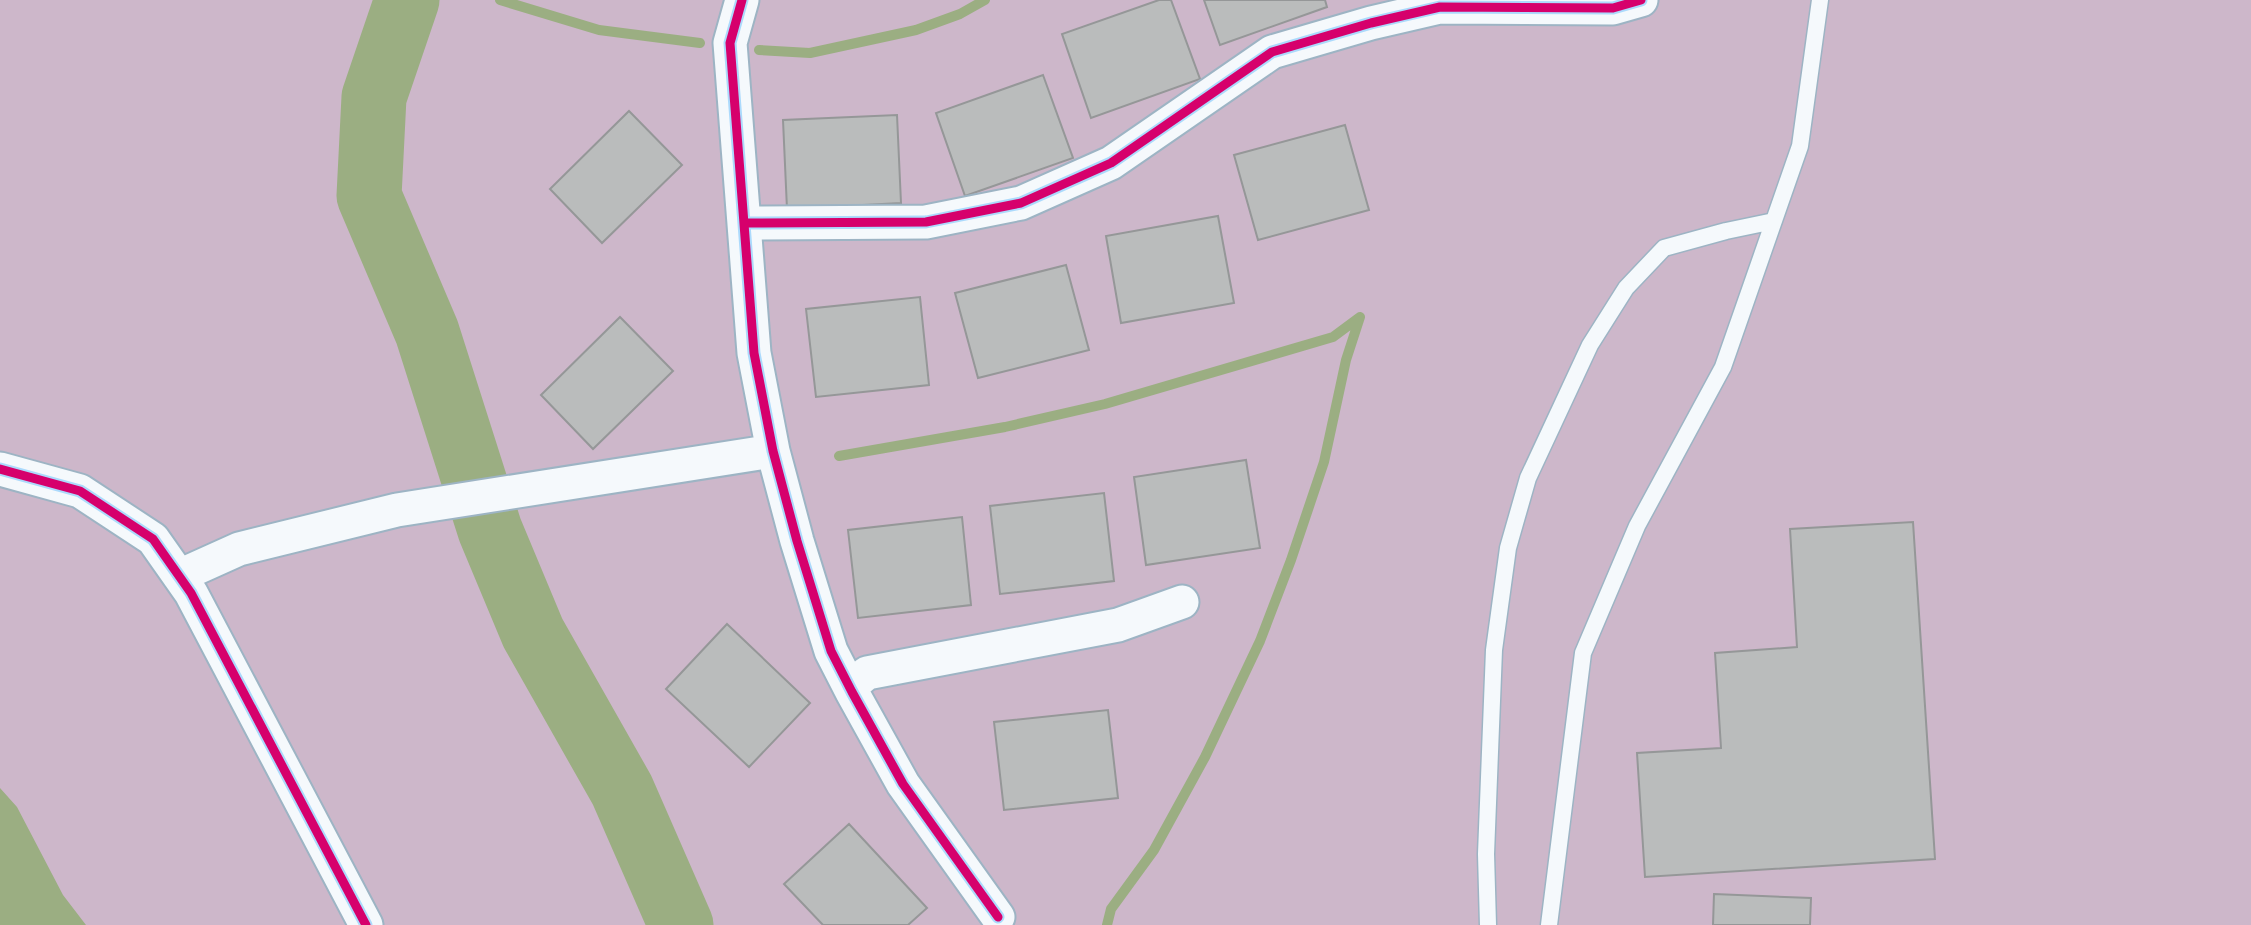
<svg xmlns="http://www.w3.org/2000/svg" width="2251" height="925" font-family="'Archivo Narrow',sans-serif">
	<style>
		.green { fill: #cdb7ca }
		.water { fill: #9bae82 }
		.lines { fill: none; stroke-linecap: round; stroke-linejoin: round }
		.stream { stroke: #9bae82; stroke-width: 10 }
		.river { stroke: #9bae82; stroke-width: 65 }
		.building { fill: #babcbc; stroke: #959798; stroke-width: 2 }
		.lane-casing { stroke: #9db4c4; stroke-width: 19 }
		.street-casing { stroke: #9db4c4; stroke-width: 37 }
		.lane { stroke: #f5f9fc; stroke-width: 16 }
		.street { stroke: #f5f9fc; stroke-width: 33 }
		.cycleway-casing { stroke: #acdafc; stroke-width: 13 }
		.cycleway { stroke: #d6006c; stroke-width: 9 }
	</style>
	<rect width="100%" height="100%" fill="#bed7ea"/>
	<!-- green -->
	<path class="green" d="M0,0H2251V925H0Z"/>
	<!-- water -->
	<path class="water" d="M0,788L17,807L63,895L86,925H0Z"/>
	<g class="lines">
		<!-- stream -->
		<path class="stream" d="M500,0L599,30L700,43
			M759,50L810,53L916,30L960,14L985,0
			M839,456L1005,427L1105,404L1333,337L1360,317
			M1107,925L1111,909L1154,850L1205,757L1260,641L1291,560L1324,462L1346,360L1360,317"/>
		<!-- river -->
		<path class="river" d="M407,0L374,97L369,196L427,332L490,530L533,633L622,790L681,925"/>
	</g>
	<!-- building -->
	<path class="building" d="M1159,0H1171L1200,79L1091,118L1062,34Z
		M1204,0H1325L1327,7L1220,45Z
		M1043,75L1073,158L965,196L936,113Z
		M629,111L682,165L602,243L550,189Z
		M897,115L901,203L787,209L783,120Z
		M1345,125L1369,210L1258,240L1234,155Z
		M1218,216L1234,303L1121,323L1106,236Z
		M1066,265L1089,350L978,378L955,293Z
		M920,297L929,385L816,397L806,309Z
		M620,317L673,371L593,449L541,395Z
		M1246,460L1260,548L1146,565L1134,477Z
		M1104,493L1114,581L1000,594L990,506Z
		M962,517L971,605L858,618L848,530Z
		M1913,522L1935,859L1645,877L1637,753L1721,748L1715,653L1797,647L1790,529Z
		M727,624L810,703L749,767L666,689Z
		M1108,710L1118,798L1004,810L994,722Z
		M849,824L927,908L908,925H823L784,884Z
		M1714,894L1811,898L1810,925H1713Z"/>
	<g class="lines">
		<!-- lane casing -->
		<g class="lane-casing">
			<path id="lane" d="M1488,925L1486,854L1494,650L1508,548L1528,478L1590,345L1626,288L1664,248L1726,231L1774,221
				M1549,925L1583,653L1637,526L1723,367L1800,146L1820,0"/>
		</g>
		<!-- street casing -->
		<g class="street-casing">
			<path id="street" d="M742,0L730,43L754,353L773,451L797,541L831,651L852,692L903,784L998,917
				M745,223L926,222L1021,203L1111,163L1272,52L1371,23L1440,7L1613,8L1641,0
				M0,469L80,491L153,539L191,593L366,925
				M179,576L239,549L397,510L773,451
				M850,687L867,673L1118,625L1182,602"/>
		</g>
		<!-- lane -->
		<use href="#lane" class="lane"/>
		<!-- street -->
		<use href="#street" class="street"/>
		<!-- cycleway casing -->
		<g class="cycleway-casing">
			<path id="cycleway" d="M742,0L730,43L754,353L773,451L797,541L831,651L852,692L903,784L998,917
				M745,223L926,222L1021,203L1111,163L1272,52L1371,23L1440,7L1613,8L1641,0
				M0,469L80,491L153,539L191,593L366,925"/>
		</g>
		<!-- cycleway -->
		<use href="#cycleway" class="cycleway"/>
	</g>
</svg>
